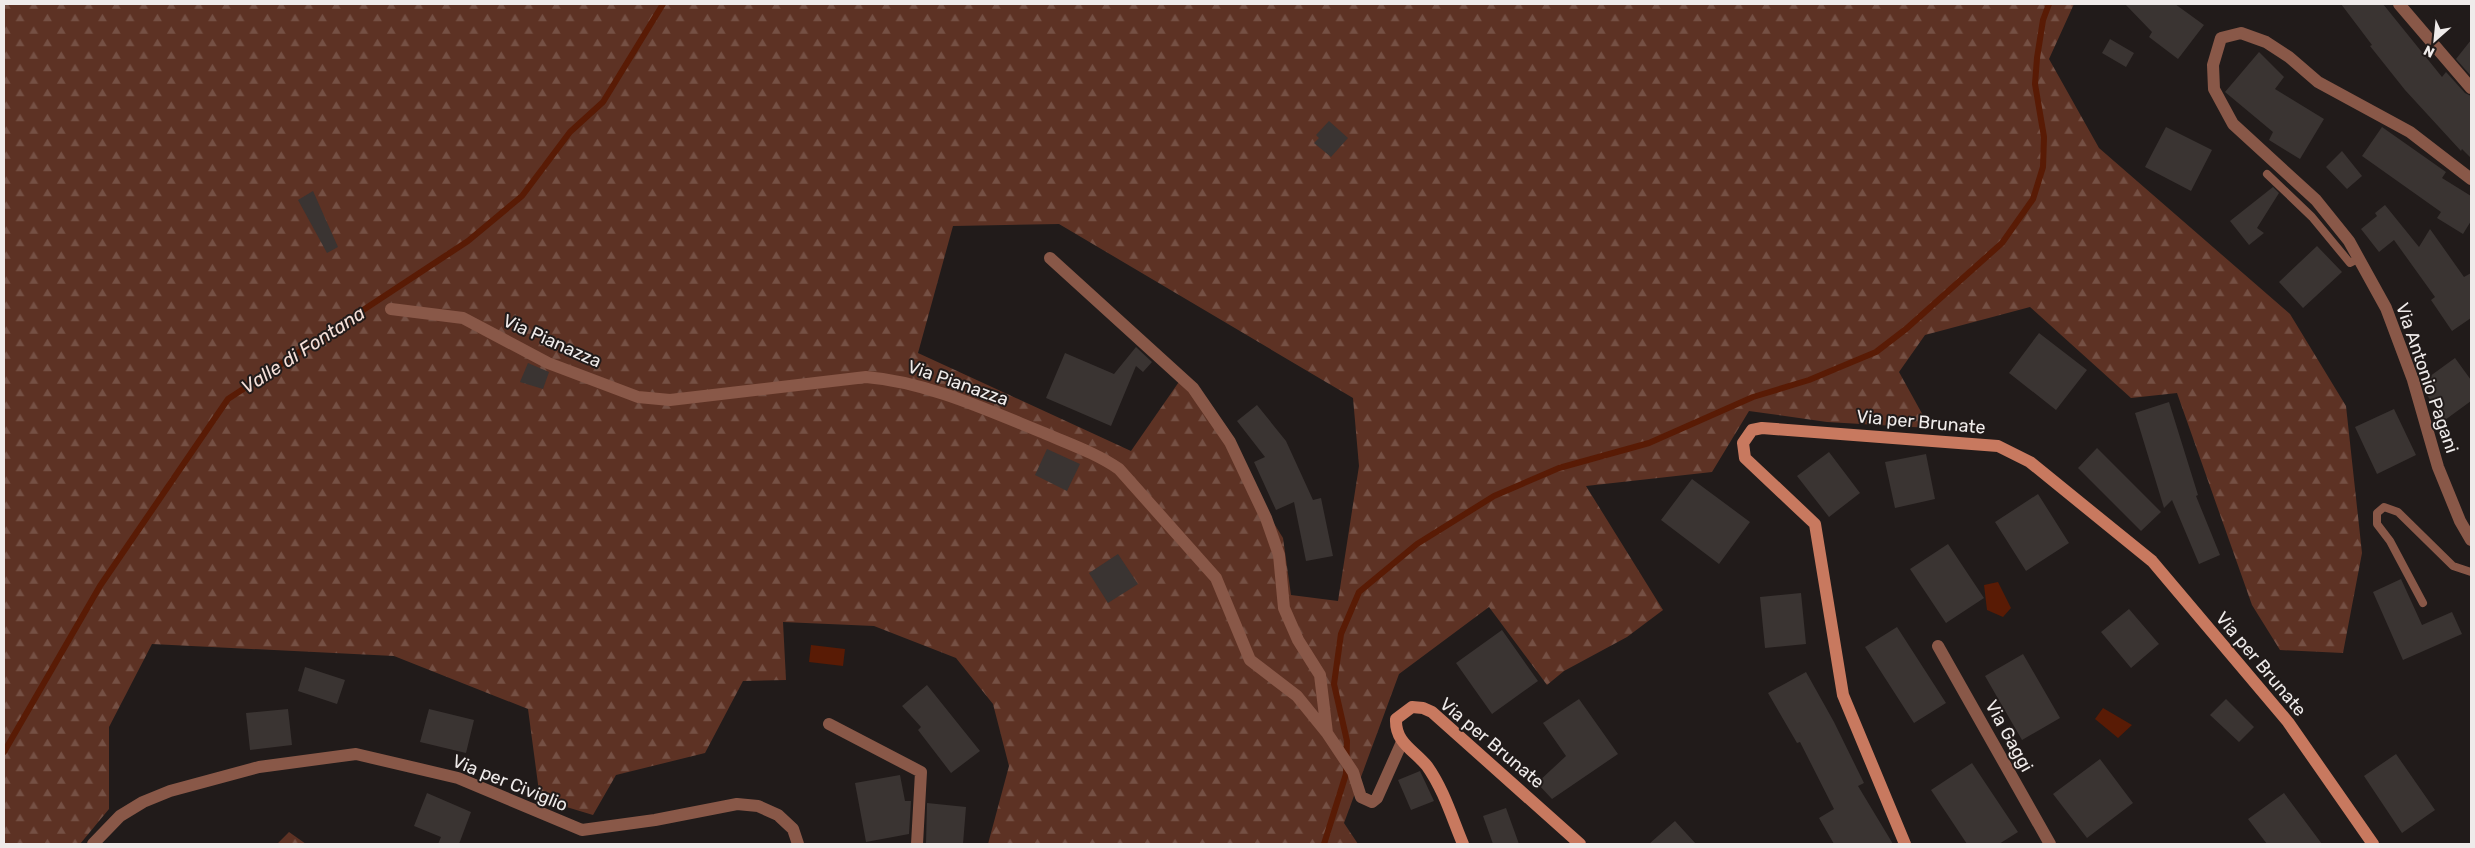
<svg xmlns="http://www.w3.org/2000/svg" width="2475" height="848" font-family="Rubik,sans-serif">
	<style>
		.forest { fill: url(#forest-firs); fill-rule: evenodd }
		.water { fill: #591b05 }
		.lines { fill: none; stroke-linecap: round; stroke-linejoin: round }
		.stream { stroke: #591b05; stroke-width: 6 }
		.building { fill: #3a3432 }
		.lane { stroke: #895848; stroke-width: 8 }
		.street { stroke: #895848; stroke-width: 12 }
		.secondary { stroke: #c8795f; stroke-width: 12 }
		.labels { text-anchor: middle; dominant-baseline: central; stroke-width: 4; stroke-linejoin: round; paint-order: stroke }
		.street-label { font-size: 18px; fill: #efebea; stroke: #211b1a }
		.water-label { font-size: 19px; font-style: italic; fill: #f4dfd8; stroke: #211b1a }
	</style>
	<defs>
		<pattern id="forest-firs" width="22" height="20" patternUnits="userSpaceOnUse" patternTransform="scale(1.25)"><rect width="22" height="20" fill="#5d3224"/><path d="M5 1l3.5 6h-7zM16 11l3.5 6h-7z" fill="#755044"/></pattern>
	</defs>
	<rect width="100%" height="100%" fill="#211b1a"/>
	<!-- forest -->
	<path class="forest" d="M4,4H2074L2049,59L2099,148L2290,314L2346,406L2362,553L2343,653L2280,650L2252,605L2177,393L2131,398L2030,307L1925,335L1899,372L1930,428L1827,422L1749,411L1712,472L1586,486L1663,610L1627,637L1564,671L1547,685L1489,607L1399,674L1344,823L1358,844H988L1009,766L993,704L956,658L874,626L783,622L786,680L743,681L705,753L616,775L593,815L540,799L528,709L394,656L152,644L109,727V809L80,844H4ZM1059,224L1353,398L1359,466L1338,601L1291,595L1283,538L1183,376L1131,451L918,353L953,226Z
		M289,832L306,844H277Z"/>
	<!-- water -->
	<path class="water" d="M1998,582L2011,608L2003,617L1987,610L1984,585Z
		M811,645L845,649L843,666L809,662Z
		M2103,708L2132,725L2118,738L2095,719Z"/>
	<g class="lines">
		<!-- stream -->
		<path class="stream" d="M4,752L100,586L228,399L468,241L522,196L570,132L603,102L663,4
			M1324,844L1346,774L1347,741L1334,684L1341,634L1359,592L1417,544L1494,496L1559,468L1649,443L1753,397L1809,380L1876,352L1906,329L2002,243L2033,199L2043,167L2044,137L2035,84L2037,58L2043,20L2049,4"/>
	</g>
	<!-- building -->
	<path class="building" d="M2125,4H2175L2204,25L2178,59L2149,37L2152,32Z
		M2341,4H2383L2442,77L2446,72L2465,93L2471,96V158L2462,149L2461,151L2405,90L2370,46L2372,45Z
		M2110,39L2134,53L2126,67L2102,53Z
		M2471,40V76L2456,59Z
		M2259,52L2284,77L2275,89L2324,119L2300,159L2269,140L2273,132L2225,92Z
		M1329,121L1348,138L1331,157L1314,143L1319,138L1316,135Z
		M2166,127L2212,150L2191,191L2145,167Z
		M2382,127L2446,172L2442,178L2471,196V221L2463,234L2437,218L2441,212L2362,156Z
		M2342,151L2362,176L2347,189L2326,167Z
		M2273,187L2279,193L2257,228L2264,233L2249,245L2230,221Z
		M313,191L338,247L327,253L298,200Z
		M2385,205L2419,247L2430,229L2464,277L2471,273V318L2452,331L2431,300L2435,297L2394,240L2379,252L2361,229L2377,216L2375,213Z
		M2317,246L2342,272L2303,308L2279,282Z
		M2039,333L2087,370L2056,410L2009,373Z
		M1136,347L1152,362L1143,372L1136,366L1111,426L1046,398L1065,353L1114,374Z
		M2455,358L2471,380V401L2445,420L2426,394L2422,382Z
		M528,363L549,372L543,389L520,382Z
		M2169,402L2198,495L2196,496L2220,555L2199,564L2172,500L2164,508L2135,413Z
		M1257,405L1286,441L1313,500L1321,498L1333,556L1306,561L1294,502L1276,510L1254,462L1265,457L1237,421Z
		M2394,409L2416,455L2377,474L2355,427Z
		M2097,448L2161,512L2141,531L2078,468Z
		M1047,449L1080,464L1067,491L1035,475Z
		M1829,452L1860,493L1829,517L1797,476Z
		M1926,454L1935,499L1895,508L1885,462Z
		M1692,479L1750,522L1719,564L1661,520Z
		M2038,494L2069,543L2026,571L1995,522Z
		M1948,544L1984,598L1946,623L1910,569Z
		M1118,554L1138,584L1108,603L1089,573Z
		M2401,579L2422,625L2452,612L2462,634L2403,660L2373,592Z
		M1801,593L1806,644L1765,648L1760,597Z
		M2129,609L2159,644L2131,668L2101,632Z
		M1897,627L1946,703L1914,723L1865,647Z
		M1502,630L1538,681L1492,714L1456,663Z
		M2023,654L2060,718L2022,740L1985,676Z
		M305,667L345,680L337,704L298,691Z
		M1806,672L1834,722L1864,783L1858,786L1893,844H1834L1819,818L1834,809L1800,742L1797,743L1768,693Z
		M927,685L980,751L951,773L918,730L921,727L902,706Z
		M1579,699L1618,754L1552,799L1537,783L1566,756L1543,723Z
		M2226,699L2254,727L2239,742L2210,715Z
		M288,709L292,745L250,750L246,713Z
		M429,709L474,720L466,753L420,742Z
		M2396,754L2435,810L2402,833L2364,776Z
		M2100,759L2133,803L2087,838L2053,794Z
		M1972,763L2018,832L1999,844H1967L1931,790Z
		M1420,771L1434,801L1411,810L1398,780Z
		M900,775L905,801H911L909,834L866,842L855,783Z
		M427,793L471,812L459,844H438L441,837L414,826Z
		M2284,793L2322,844H2267L2248,819Z
		M927,803L966,807L963,844H926Z
		M1506,808L1519,844H1493L1483,816Z
		M1675,821L1696,844H1649Z"/>
	<g class="lines">
		<!-- lane -->
		<path class="lane" d="M2267,174L2312,217L2350,263L2358,259
			M2423,603L2390,541L2377,524V513L2384,507L2398,512L2453,566L2471,572"/>
		<!-- street -->
		<path class="street" d="M2399,4L2471,88
			M2471,179L2410,132L2318,82L2289,57L2266,42L2241,33L2221,38L2213,65L2214,89L2233,124L2316,200L2349,241L2386,308L2413,380L2438,467L2460,521L2471,540
			M1050,258L1193,388L1230,442L1266,518L1279,555L1284,608L1298,640L1320,675L1327,733
			M391,309L463,318L548,363L638,397L670,400L866,377C927,382 987,410 1044,433C1069,444 1096,453 1119,469L1216,578L1250,660L1297,696L1327,733L1353,772L1361,797L1372,802L1377,798L1402,742
			M1938,646L2050,844
			M829,724L921,772L917,844
			M93,844L120,816L143,802L170,791L259,767L356,754L458,778L582,830L655,820L737,804L758,806L778,815L793,829L798,844"/>
		<!-- secondary -->
		<path class="secondary" d="M1463,844C1452,818 1444,790 1427,766C1414,750 1395,743 1396,719L1412,707L1423,708L1432,712L1580,844
			M1905,844L1843,695L1815,524L1745,458L1743,443L1752,430L1762,428L1998,446L2030,462L2152,561L2288,722L2373,844"/>
	</g>
	<g class="labels">
		<!-- street labels -->
		<g class="street-label">
			<text transform="translate(552 341) rotate(24)">Via Pianazza</text>
			<text transform="translate(2427 378) rotate(71)">Via Antonio Pagani</text>
			<text transform="translate(958 383) rotate(19)">Via Pianazza</text>
			<text transform="translate(1921 422) rotate(5)">Via per Brunate</text>
			<text transform="translate(2261 664) rotate(50)">Via per Brunate</text>
			<text transform="translate(2009 736) rotate(61)">Via Gaggi</text>
			<text transform="translate(1492 743) rotate(40)">Via per Brunate</text>
			<text transform="translate(510 783) rotate(22)">Via per Civiglio</text>
		</g>
		<!-- water labels -->
		<g class="water-label">
			<text transform="translate(303 350) rotate(-33)">Valle di Fontana</text>
		</g>
	</g>
	<!-- border -->
	<rect width="2475" height="848" fill="none" stroke="#efebea" stroke-width="10"/>
	<!-- north arrow -->
	<g transform="translate(2435 40) rotate(207)" stroke="#211b1a" stroke-width="4" paint-order="stroke">
	<path d="M0-4L9 19L0 12L-9 19Z" fill="#efebea"/>
	<text y="-8" font-size="14" font-weight="bold" text-anchor="middle" fill="#efebea">N</text>
	</g>
</svg>
